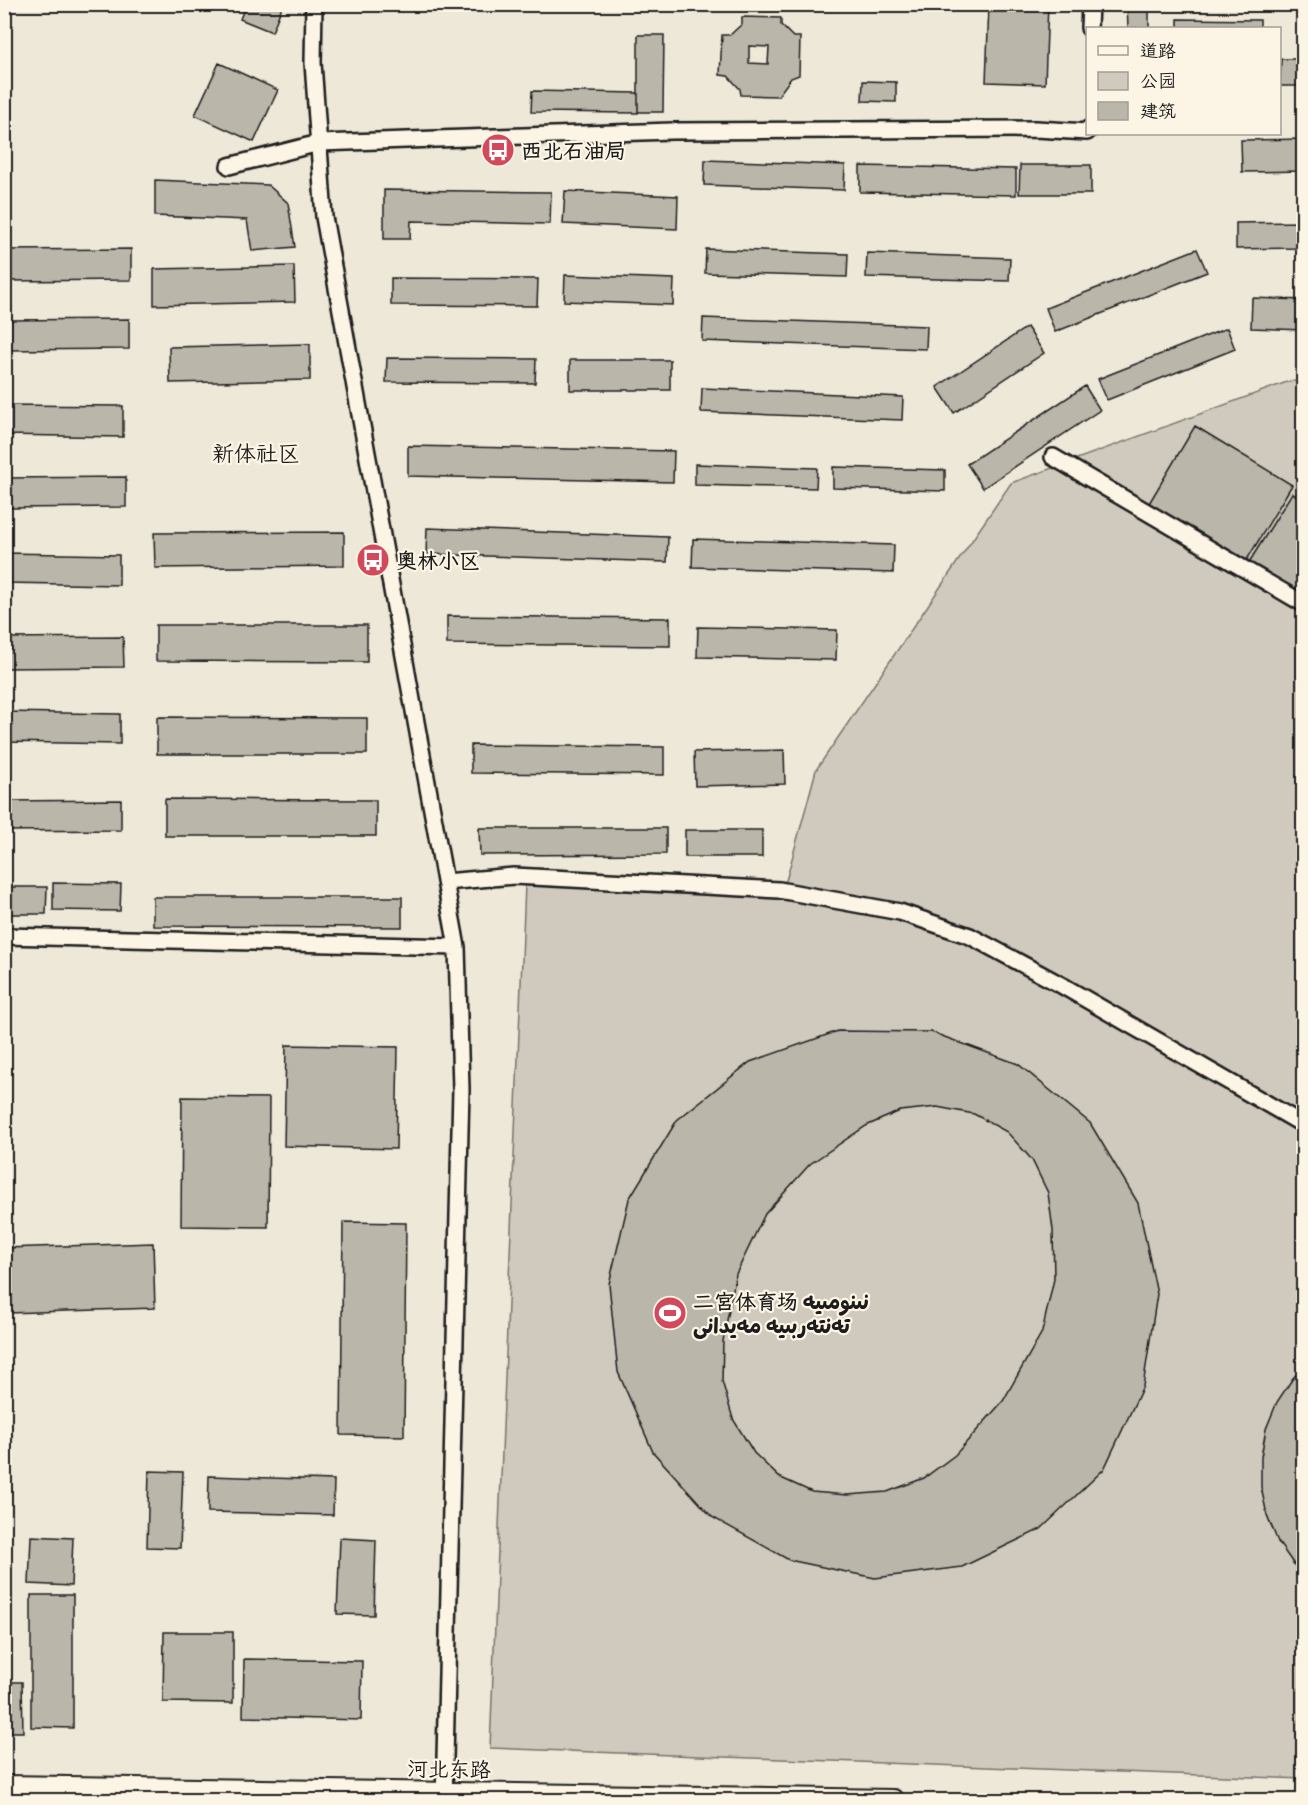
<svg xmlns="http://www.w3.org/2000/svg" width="1308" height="1805" font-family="Itim,'Playpen Sans Arabic','LXGW WenKai TC',sans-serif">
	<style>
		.green { fill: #cfcabd; stroke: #76736c; stroke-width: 1.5 }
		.building { fill: #bab6aa; stroke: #1c1c1c; stroke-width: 1.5; fill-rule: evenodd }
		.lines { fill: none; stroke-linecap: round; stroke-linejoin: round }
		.minor-casing { stroke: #1c1c1c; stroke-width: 20 }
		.major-casing { stroke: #1c1c1c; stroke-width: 24 }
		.minor { stroke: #fcf5e5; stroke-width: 15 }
		.major { stroke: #fcf5e5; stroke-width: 20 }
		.labels { text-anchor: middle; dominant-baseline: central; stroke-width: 4.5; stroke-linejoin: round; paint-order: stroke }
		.poi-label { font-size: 21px; font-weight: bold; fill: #1c1c1c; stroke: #fcf5e5; text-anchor: start }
		.street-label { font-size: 21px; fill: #1c1c1c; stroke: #fcf5e5 }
		.neighbourhood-label { font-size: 22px; fill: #1c1c1c; stroke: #fcf5e5 }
	</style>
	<rect width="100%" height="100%" fill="#eee8d9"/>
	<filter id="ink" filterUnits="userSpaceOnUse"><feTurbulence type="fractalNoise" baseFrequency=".0167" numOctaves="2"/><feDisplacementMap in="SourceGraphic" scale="12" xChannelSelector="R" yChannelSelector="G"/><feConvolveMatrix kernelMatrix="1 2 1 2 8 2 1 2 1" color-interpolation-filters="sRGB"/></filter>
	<g filter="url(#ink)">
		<!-- green -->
		<path class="green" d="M1303,380V1779L490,1748L525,885L786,881L816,770L1011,483L1287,382Z"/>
		<!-- building -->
		<path class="building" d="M246,4H283L272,32L240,19Z
			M989,4H1048L1045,84L986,82Z
			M1127,4H1149V28H1128Z
			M742,17L781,18V25L793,37H800L799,75L791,78L778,96L741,95L740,89L728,76L720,75L722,35H730L742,24Z
			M1178,19L1260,20V28H1178Z
			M638,35H664L663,112H638Z
			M749,46L769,47L768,64L749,63Z
			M1281,59H1304V86H1280Z
			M219,63L278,90L254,142L195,115Z
			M863,81L896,82V102L862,101Z
			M532,91L638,93V113L531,112Z
			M1304,139V171L1242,172L1241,140Z
			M705,160L845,165L844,190L704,185Z
			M1020,165H1091V194H1019Z
			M860,166L1016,169V195L860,192Z
			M155,180L268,185L288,203L295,247L252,251L247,220L155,216Z
			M384,190L551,192L550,224L411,221L410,239H384Z
			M565,191L678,196L677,229L563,224Z
			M1304,222V248L1236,249V223Z
			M131,249V280L4,281V250Z
			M706,249L848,254L847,277L705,273Z
			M1197,249L1207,272L1055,332L1046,308Z
			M867,253L1010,258L1009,281L866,277Z
			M294,266L295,302L154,305V269Z
			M565,275L674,279L673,305L564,301Z
			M391,278L538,279L537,306L391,305Z
			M1252,298L1304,300V330L1251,328Z
			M703,318L927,326L926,349L702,341Z
			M129,319V349L4,350V320Z
			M1027,327L1044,353L954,413L937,387Z
			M1227,328L1235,349L1107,400L1098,379Z
			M310,344V380L170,383L169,347Z
			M387,358L536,359L535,383L386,382Z
			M570,360H670V390H570Z
			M1085,386L1100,410L983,488L967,464Z
			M702,388L903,397L902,420L701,412Z
			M4,405L123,406V437L4,435Z
			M1195,426L1292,485L1242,568L1145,510Z
			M408,446L674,451L673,482L408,476Z
			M695,464L817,468L816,488L695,485Z
			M833,467L945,470V491L833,488Z
			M126,477V507L4,508V478Z
			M1292,493L1304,501V609L1243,572Z
			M427,528L668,537L667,562L426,554Z
			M344,532V566L155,568L154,533Z
			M693,539L894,545L893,573L692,567Z
			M4,553L119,555V585L4,583Z
			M447,616L670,618V646L447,644Z
			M156,625H367V662L156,661Z
			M698,627L837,630L836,660L697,657Z
			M123,637L124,667L4,668V638Z
			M4,712L120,714V744L4,742Z
			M157,717L367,718V754H157Z
			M471,745L664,747V775L471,773Z
			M784,750L785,784L695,786L694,752Z
			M165,799L376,800V836H165Z
			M121,800V830L4,831V801Z
			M479,828H666V854L480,855Z
			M685,830H762V857H685Z
			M53,883L121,884L120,911L53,910Z
			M4,887H47L46,914H4Z
			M153,897H402V927L153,926Z
			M838,1031L931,1032L1018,1064L1090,1123L1138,1203L1157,1294L1143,1386L1104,1469L1041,1529L962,1567L875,1578L789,1560L712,1517L653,1452L618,1372L609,1284L629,1199L677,1120L750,1062ZM937,1107L974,1114L1007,1132L1032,1160L1048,1193L1053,1230L1054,1279L1042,1332L1003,1401L955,1455L924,1478L887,1492L847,1495L812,1492L779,1477L754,1453L733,1419L722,1381L723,1341L736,1274L765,1214L810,1164L866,1126L900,1111Z
			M286,1045L398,1047L396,1149L284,1146Z
			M182,1097L269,1098L268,1227L181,1226Z
			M343,1222L406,1223L404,1436L341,1435Z
			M153,1243L155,1308L8,1313L5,1248Z
			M1304,1367V1575L1295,1566L1278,1542L1267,1515L1261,1487V1457L1266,1429L1277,1402L1293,1378Z
			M149,1471L183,1472L180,1548L147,1547Z
			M209,1476L334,1480L333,1515L208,1512Z
			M31,1536L73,1538L71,1586L29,1584Z
			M340,1538L376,1540L374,1615L337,1614Z
			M31,1595H73V1728L31,1727Z
			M164,1632H233V1703L163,1702Z
			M244,1659L362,1661L361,1720L243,1717Z
			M4,1682H22L23,1732H4Z"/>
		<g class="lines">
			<!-- minor casing -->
			<g class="minor-casing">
				<path id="minor" d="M314,4L313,63L324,217L457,947L461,1089L444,1800
					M1089,28L1090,4
					M229,166L319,143L672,131L1036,129L1087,132L1088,129
					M1053,457L1304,604
					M445,882L514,876L779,890L900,912L970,936L1063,986L1304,1125
					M4,936L457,947"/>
			</g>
			<!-- major casing -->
			<g class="major-casing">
				<path id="major" d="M4,1786L893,1800"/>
			</g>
			<!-- minor -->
			<use href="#minor" class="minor"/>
			<!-- major -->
			<use href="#major" class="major"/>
		</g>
	</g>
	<!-- icons -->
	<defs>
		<g id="bus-disc" transform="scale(1.725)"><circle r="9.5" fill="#d1495b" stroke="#fcf5e5"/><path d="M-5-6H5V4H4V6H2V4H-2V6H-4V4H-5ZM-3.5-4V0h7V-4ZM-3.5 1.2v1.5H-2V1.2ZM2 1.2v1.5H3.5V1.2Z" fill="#fff"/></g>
		<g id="stadium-disc" transform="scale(1.725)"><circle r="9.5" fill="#d1495b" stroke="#fcf5e5"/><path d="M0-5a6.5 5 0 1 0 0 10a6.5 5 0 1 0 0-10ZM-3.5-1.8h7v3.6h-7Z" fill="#fff"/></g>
	</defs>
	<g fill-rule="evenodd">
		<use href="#bus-disc" x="498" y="150"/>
		<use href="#bus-disc" x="373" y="560"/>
		<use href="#stadium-disc" x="670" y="1313"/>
	</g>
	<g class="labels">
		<!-- poi labels -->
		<g class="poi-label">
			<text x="521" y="150">西北石油局</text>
			<text x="396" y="560">奥林小区</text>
			<text x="693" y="1301">二宫体育场 نىنومىيە<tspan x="693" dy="24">تەنتەربىيە مەيدانى</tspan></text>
		</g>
		<!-- street labels -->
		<g class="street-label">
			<text transform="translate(449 1769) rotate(1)">河北东路</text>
		</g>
		<!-- neighbourhood labels -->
		<g class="neighbourhood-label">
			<text x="256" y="453">新体社区</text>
		</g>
	</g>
	<!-- margin -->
	<rect width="1308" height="1805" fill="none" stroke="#fcf5e5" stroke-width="24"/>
	<rect x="12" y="12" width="1284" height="1781" fill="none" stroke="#1c1c1c" stroke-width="2" filter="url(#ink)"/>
	<!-- legend -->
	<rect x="1086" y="27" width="195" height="108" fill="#fcf5e5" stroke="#a29e95" stroke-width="1.5"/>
	<rect x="1098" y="46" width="30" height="9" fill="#fcf5e5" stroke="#a29e95" stroke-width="1.5"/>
	<text x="1140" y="57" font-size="18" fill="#1c1c1c">道路</text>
	<rect x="1098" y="72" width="30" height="18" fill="#cfcabd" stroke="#a29e95" stroke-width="1.5"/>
	<text x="1140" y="87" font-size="18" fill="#1c1c1c">公园</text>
	<rect x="1098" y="102" width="30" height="18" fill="#bab6aa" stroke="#a29e95" stroke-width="1.5"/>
	<text x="1140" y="117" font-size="18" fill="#1c1c1c">建筑</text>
</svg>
